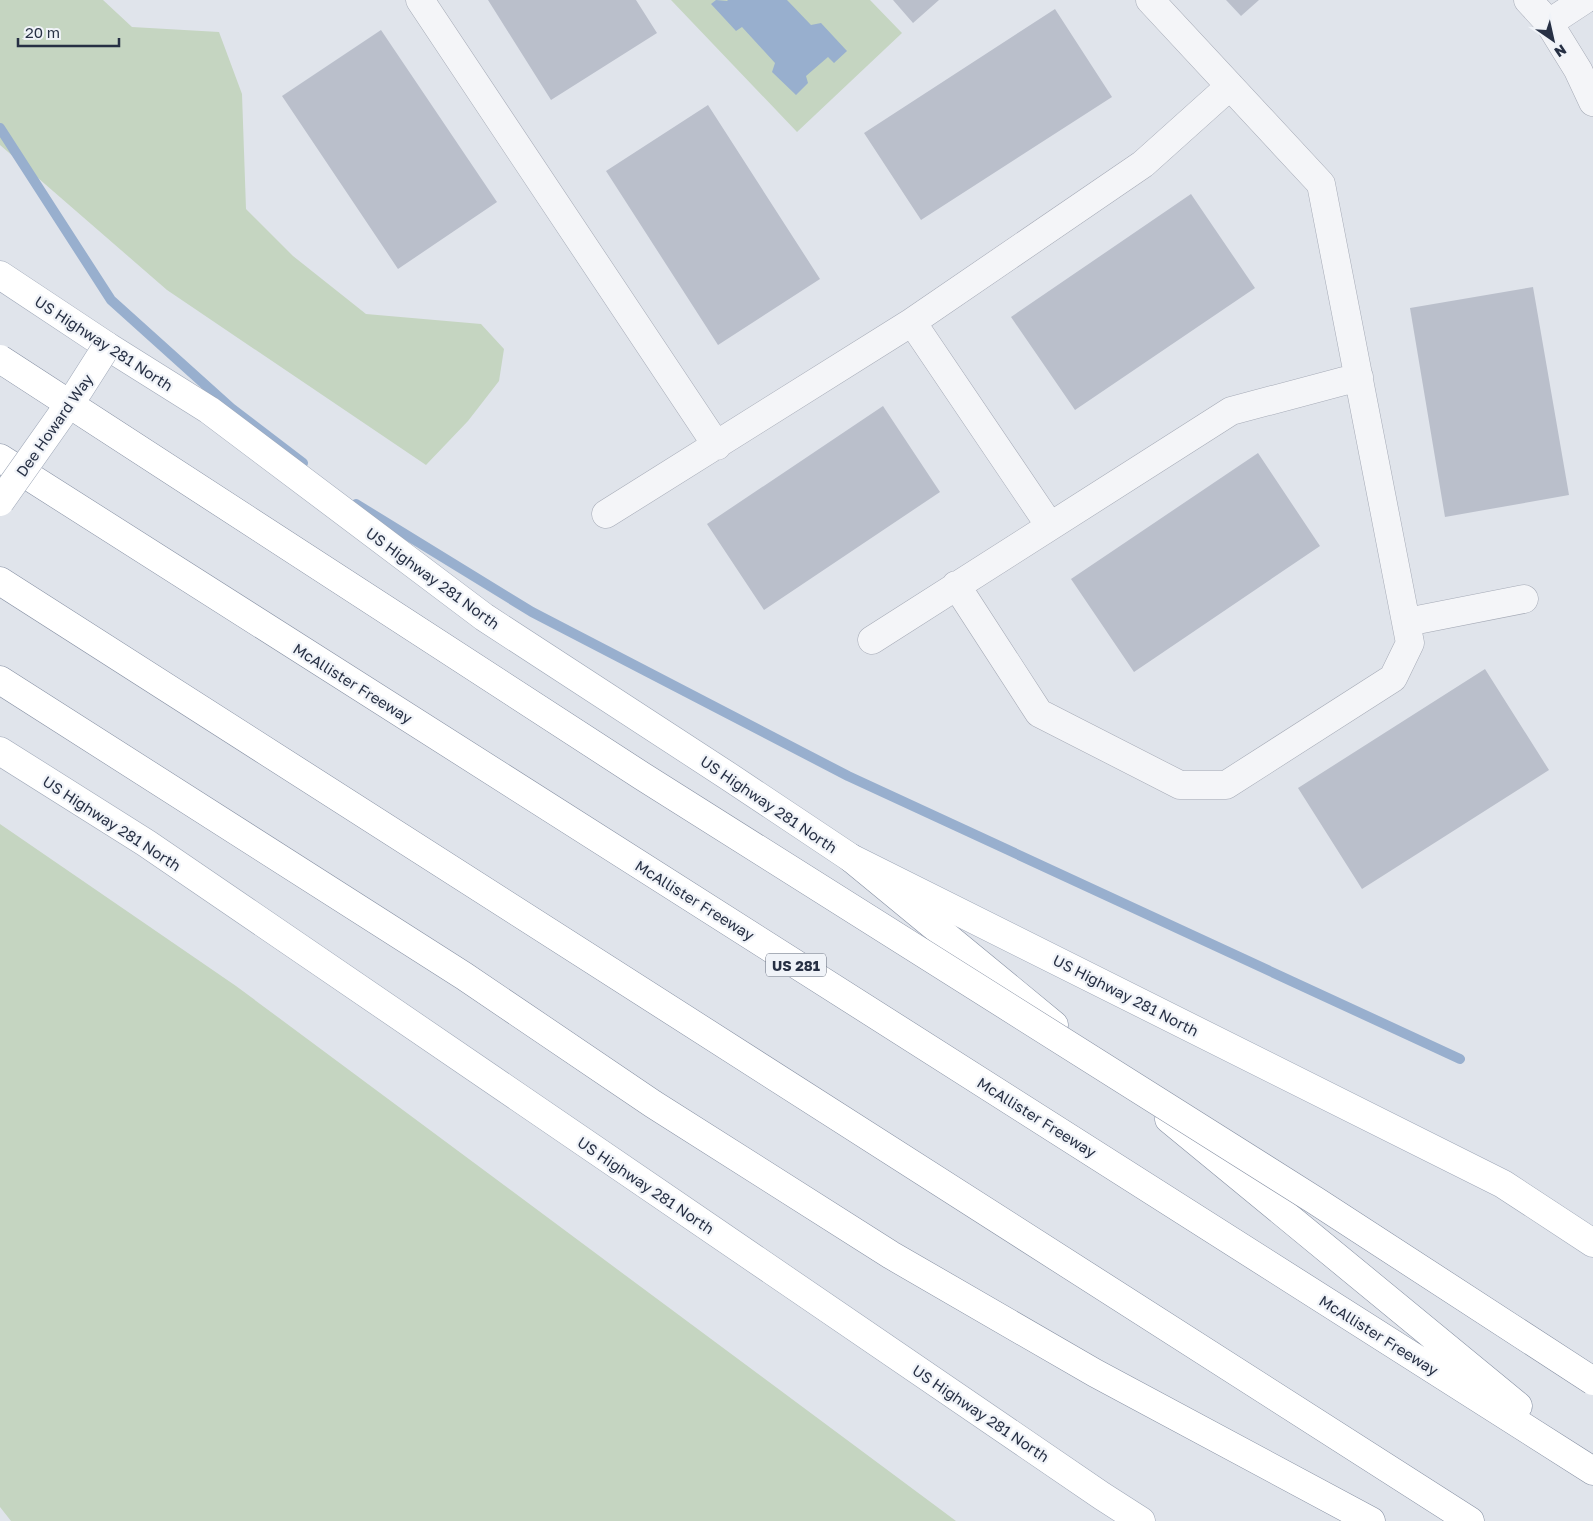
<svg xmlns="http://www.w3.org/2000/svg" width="1593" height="1521" font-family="'Golos Text',sans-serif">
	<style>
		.green { fill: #c5d5c1 }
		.water { fill: #98afce }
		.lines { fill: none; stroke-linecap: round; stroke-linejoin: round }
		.stream { stroke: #98afce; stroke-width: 10 }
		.building { fill: #babfcb }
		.minor-casing { stroke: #a5aab6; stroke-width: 29 }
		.major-casing { stroke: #9ea7b7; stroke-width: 29 }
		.highway-casing { stroke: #8690a3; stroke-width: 29 }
		.minor { stroke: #f4f5f8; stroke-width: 28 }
		.major { stroke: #fff; stroke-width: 28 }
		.highway { stroke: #fff; stroke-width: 28 }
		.major-bridge-casing { stroke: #9ea7b7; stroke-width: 29; stroke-linecap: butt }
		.highway-bridge-casing { stroke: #8690a3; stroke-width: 29; stroke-linecap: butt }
		.major-bridge { stroke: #fff; stroke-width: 28 }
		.highway-bridge { stroke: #fff; stroke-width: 28 }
		.labels { text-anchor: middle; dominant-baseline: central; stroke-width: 4.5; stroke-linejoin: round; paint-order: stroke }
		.shield { fill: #f0f3f8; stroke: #636a7a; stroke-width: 1 }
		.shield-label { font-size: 14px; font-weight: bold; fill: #273044 }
		.street-label { font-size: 15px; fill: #273044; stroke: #f0f3f8 }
	</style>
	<rect width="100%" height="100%" fill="#e0e4eb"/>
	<!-- green -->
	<path class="green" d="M0,0H103L132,27L219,32L242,94L246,209L293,256L366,314L481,324L504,349L499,381L468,421L426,465L167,290L0,145Z
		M671,0H870L902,33L797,132Z
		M0,824L236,986L956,1521H11L0,1507Z"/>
	<!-- water -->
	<path class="water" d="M716,0L727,1L728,0H787L811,25L821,23L847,51L834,63L828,57L806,76L808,83L796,95L772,72L775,63L742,27L736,31L711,4Z"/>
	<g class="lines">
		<!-- stream -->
		<path class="stream" d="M0,128L111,300L231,408L303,463
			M356,504L532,612L848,776L1460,1059"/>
	</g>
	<!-- building -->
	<path class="building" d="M488,0H636L657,33L551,100Z
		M893,0H939L913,23Z
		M1226,0H1259L1241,16Z
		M1055,9L1112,97L921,220L864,133Z
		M381,30L497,202L398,269L282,96Z
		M708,105L820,279L718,345L606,171Z
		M1191,194L1255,288L1075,410L1011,317Z
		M1533,287L1569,495L1445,517L1410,308Z
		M883,406L940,492L764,610L707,524Z
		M1258,453L1320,546L1134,672L1071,579Z
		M1485,669L1549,770L1362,889L1298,788Z"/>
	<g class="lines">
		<!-- minor casing -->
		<g class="minor-casing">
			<path id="minor" d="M420,0L717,446
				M1528,0L1549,23L1578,70L1593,102
				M1549,23L1584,0
				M912,322L1050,526
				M606,514L912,322L1143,164L1230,86
				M956,585L1039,713L1180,785H1226L1393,678L1410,643L1321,184L1150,0
				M1407,622L1524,599
				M872,640L1231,411L1359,377"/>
		</g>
		<!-- major casing -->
		<g class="major-casing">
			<path id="major" d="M0,275L107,346L209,410L484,617L728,776L851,858L1503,1184L1593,1243
				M0,751L146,843L1102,1496L1141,1521"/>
		</g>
		<!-- highway casing -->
		<g class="highway-casing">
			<path id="highway" d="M0,458L1593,1471
				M0,581L1470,1521
				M0,680L464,976L653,1104L891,1255L1095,1373L1371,1521
				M851,858L1054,1025
				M1169,1119L1518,1406"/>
		</g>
		<!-- minor -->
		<use href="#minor" class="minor"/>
		<!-- major -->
		<use href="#major" class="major"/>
		<!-- highway -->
		<use href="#highway" class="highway"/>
		<!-- major-bridge casing -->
		<g class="major-bridge-casing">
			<path id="major-bridge" d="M0,502L79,390L107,346"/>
		</g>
		<!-- highway-bridge casing -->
		<g class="highway-bridge-casing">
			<path id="highway-bridge" d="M0,359L642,776L1316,1201L1593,1381"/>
		</g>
		<!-- major-bridge -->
		<use href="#major-bridge" class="major-bridge"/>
		<!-- highway-bridge -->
		<use href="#highway-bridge" class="highway-bridge"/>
	</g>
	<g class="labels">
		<!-- shield labels -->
		<rect class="shield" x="766" y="953.5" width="60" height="23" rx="4"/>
		<g class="shield-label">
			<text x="796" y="965">US 281</text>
		</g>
		<!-- street labels -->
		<g class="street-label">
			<text transform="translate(104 343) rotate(33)">US Highway 281 North</text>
			<text transform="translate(54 425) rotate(-55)">Dee Howard Way</text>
			<text transform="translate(433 578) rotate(36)">US Highway 281 North</text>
			<text transform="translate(353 683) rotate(32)">McAllister Freeway</text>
			<text transform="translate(769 804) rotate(34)">US Highway 281 North</text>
			<text transform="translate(112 823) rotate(33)">US Highway 281 North</text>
			<text transform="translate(695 900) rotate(32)">McAllister Freeway</text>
			<text transform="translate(1126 995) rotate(27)">US Highway 281 North</text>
			<text transform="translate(1037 1117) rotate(32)">McAllister Freeway</text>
			<text transform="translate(646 1185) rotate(34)">US Highway 281 North</text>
			<text transform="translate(1379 1335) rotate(32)">McAllister Freeway</text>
			<text transform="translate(981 1413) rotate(34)">US Highway 281 North</text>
		</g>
	</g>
	<!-- north arrow -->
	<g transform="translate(1553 40) rotate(146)" stroke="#f0f3f8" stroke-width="4" paint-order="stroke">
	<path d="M0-4L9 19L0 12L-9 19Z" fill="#273044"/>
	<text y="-8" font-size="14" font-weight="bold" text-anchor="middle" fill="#273044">N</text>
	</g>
	<!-- scale -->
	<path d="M18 38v8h101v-8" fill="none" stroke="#273044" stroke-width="2.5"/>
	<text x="25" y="38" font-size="15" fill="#273044" stroke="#f0f3f8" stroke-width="4" paint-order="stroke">20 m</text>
</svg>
